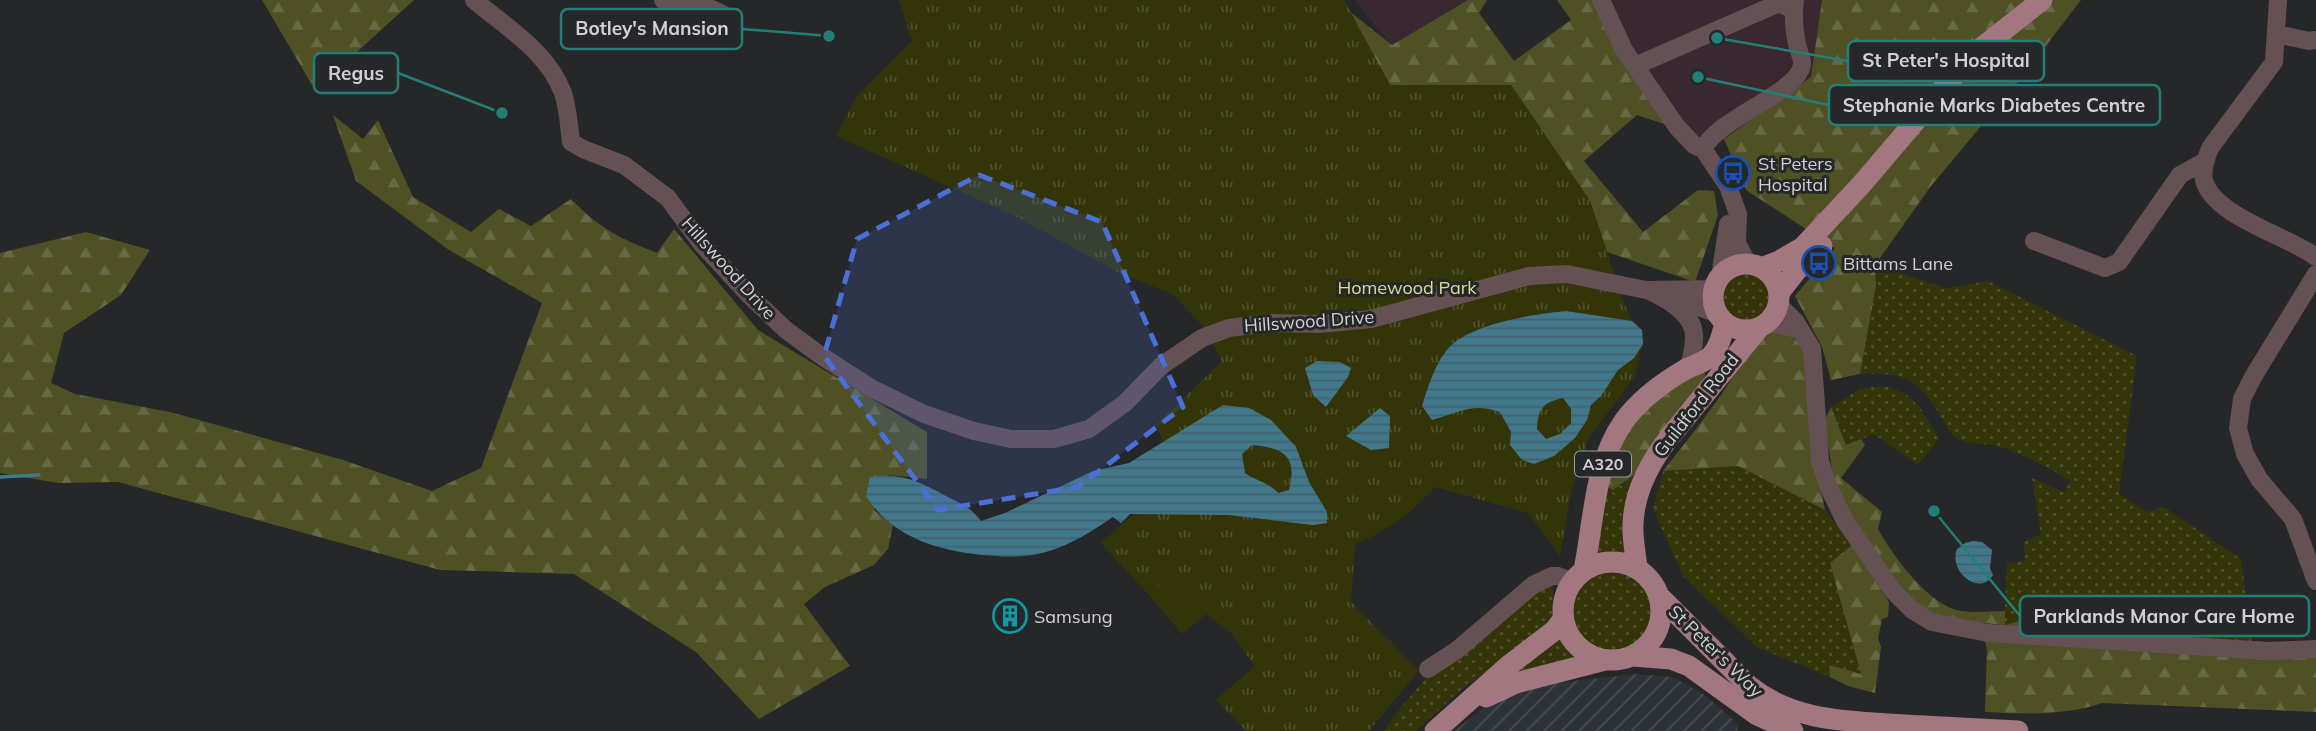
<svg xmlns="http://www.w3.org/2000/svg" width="2316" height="731" font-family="Mulish,sans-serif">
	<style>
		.industrial { fill: url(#industrial-furrows) }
		.medical { fill: #3a2830 }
		.grass { fill: url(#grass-dots) }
		.forest { fill: url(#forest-firs) }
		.park { fill: url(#park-tufts) }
		.garden { fill: #333509 }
		.water { fill: url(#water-rules); fill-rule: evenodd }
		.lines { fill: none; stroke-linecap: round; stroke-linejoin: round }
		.stream { stroke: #42788b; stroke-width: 3.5 }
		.minor { stroke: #655054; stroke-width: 18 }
		.major { stroke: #a27780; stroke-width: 21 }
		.marked { fill: #4a6fd7; fill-opacity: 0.2; stroke: #4a6fd7; stroke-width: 5; stroke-dasharray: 14 9; stroke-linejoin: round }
		.labels { text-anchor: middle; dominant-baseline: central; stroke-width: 6; stroke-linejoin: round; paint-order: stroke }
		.shield { fill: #262729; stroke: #9e9ea0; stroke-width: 2 }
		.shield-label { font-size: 16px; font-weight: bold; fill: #d1d1d3 }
		.poi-label { font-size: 18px; fill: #d1d1d3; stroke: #262729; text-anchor: start }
		.street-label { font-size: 18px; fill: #d1d1d3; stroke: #262729 }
		.park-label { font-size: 18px; fill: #d8de94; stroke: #262729 }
		.leader { fill: none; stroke: #227f78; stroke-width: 2.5 }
		.callout-dot { fill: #227f78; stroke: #262729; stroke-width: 2.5 }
		.callout { fill: #262729; stroke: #227f78; stroke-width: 2.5 }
		.callout-label { font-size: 19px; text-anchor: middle; font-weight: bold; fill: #d1d1d3 }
	</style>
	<defs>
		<pattern id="industrial-furrows" width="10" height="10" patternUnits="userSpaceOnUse" patternTransform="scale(1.75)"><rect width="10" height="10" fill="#2d3138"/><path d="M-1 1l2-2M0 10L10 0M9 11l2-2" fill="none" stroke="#4a4e54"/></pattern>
		<pattern id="grass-dots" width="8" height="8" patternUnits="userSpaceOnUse" patternTransform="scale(1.75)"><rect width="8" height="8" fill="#333509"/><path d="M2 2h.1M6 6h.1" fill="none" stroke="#50512c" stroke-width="1.8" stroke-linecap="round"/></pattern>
		<pattern id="forest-firs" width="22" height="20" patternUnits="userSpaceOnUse" patternTransform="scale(1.75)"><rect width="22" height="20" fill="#4f5125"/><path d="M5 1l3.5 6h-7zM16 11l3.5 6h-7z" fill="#676944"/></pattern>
		<pattern id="park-tufts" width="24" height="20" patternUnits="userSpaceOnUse" patternTransform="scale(1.75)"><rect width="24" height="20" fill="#333509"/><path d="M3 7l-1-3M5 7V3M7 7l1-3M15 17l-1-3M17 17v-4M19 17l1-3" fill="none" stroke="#50512c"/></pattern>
		<pattern id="water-rules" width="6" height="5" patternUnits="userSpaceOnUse" patternTransform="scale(1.75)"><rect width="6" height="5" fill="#42788b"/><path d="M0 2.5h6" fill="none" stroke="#41616d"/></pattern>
	</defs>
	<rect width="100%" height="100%" fill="#262729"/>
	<!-- industrial -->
	<path class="industrial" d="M1636,674L1673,677L1703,694L1719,707L1739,725L1737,731H1454L1495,699L1537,685Z"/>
	<!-- medical -->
	<path class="medical" d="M1354,0H1468L1392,45Z
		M1594,0H1822L1811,77L1724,139L1703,149Z"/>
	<!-- grass -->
	<path class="grass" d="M1875,265L1946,288L1988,281L2137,356L2119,494L2147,512L2164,507L2241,559L2253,650L2148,631L2063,609L2004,625L2007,563L2025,561L2024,542L2041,534L2032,478L2064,492L2071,481C2047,467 2024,454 1997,446C1986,443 1971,445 1960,440C1951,436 1947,427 1943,420C1918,379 1908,372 1860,374L1876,286Z
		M1723 298a25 25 0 1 1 50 0a25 25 0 1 1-50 0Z
		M1881,386C1915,391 1923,412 1939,439L1918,465L1874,434L1846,445L1831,407L1860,389Z
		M1738,466L1825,510L1852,545L1830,563L1862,675L1829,665L1830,677L1758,648L1683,576L1653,509L1663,471Z
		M1633,476L1627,496L1628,558H1598L1591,561L1606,486H1621Z
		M1573 612a40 40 0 1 1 80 0a40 40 0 1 1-80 0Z
		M1553,587V611L1546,627L1457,693L1416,731H1384L1402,706L1427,677L1540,589Z
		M1561,639L1568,652L1580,660L1508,676L1542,654Z"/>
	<!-- forest -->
	<path class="forest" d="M262,0H414L315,90Z
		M1468,0H1487L1479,13L1514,61L1571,20L1557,0H1592L1667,125L1637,115L1584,161L1643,232L1698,190L1714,191L1718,215L1695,282L1607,252L1590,201L1511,85H1390L1349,11L1392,45Z
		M1822,0H2081L2022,77L1931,186L1875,265L1876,286L1860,374L1831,380L1822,347L1795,296L1835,248L1746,190L1724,139L1811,77Z
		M333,115L363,139L378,120L413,197L471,232L499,209L531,226L571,199C600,229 619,238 657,253L674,229L758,330L927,432V479L888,475L874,510L893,525L888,549L874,565L825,587L804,604L850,666L759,719L696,652L574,574L440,570L118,482L58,483L0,473V253L86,232L150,250L121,295L64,333L51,383L75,394L170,412L343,460L432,491L481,468L542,303L449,250L356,181Z
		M1777,329C1826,345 1809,403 1813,444C1815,466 1821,488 1825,510L1738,466L1663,471C1682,447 1701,423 1719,398C1736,375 1749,341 1777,329Z
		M1704,370L1706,382L1685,405L1633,476L1613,490L1606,486C1611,471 1615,453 1622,440C1640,408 1673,386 1704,370Z
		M1831,407L1846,445L1861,439L1865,445L1841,478L1882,512L1878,529C1893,556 1929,606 1961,611C1975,613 1991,611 2005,611V625L2063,609L2148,631L2253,650L2316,649V712L2102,703C2063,716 2025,714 1985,712L1987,649L1984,637L2003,625L1947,619L1908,601L1870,549L1835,486L1824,422Z
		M1852,545L1889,602L1888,617L1882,619L1878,638L1881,647L1875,693L1848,686L1830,677L1829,665L1861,674L1830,563Z"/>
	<!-- park -->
	<path class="park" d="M899,0H1344L1390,85H1511L1590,201L1624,303L1632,321L1642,330L1643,344L1634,378L1588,439L1571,493L1560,556L1528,513L1435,487C1411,513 1388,531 1355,544L1351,602L1419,670L1369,731H1246L1216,700L1255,666L1232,634L1206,614L1173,574L1148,594L1101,543L1134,514H1196L1156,425L1222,361L1202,325L1172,294L1118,272L1015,216L836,136L857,96L912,41Z"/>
	<!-- garden -->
	<path class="garden" d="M1173,574L1206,614L1182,634L1148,594Z"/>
	<!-- water -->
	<path class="water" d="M1566,311L1632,321L1642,330L1643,344L1634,358L1618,370L1601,396L1591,405L1587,420L1575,438L1554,456L1534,464L1522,460L1510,445L1511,432L1500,412C1472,402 1458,413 1432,420L1422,406C1428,387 1434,366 1447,350C1468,324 1534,314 1566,311ZM1563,398L1571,409V423L1560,434L1546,439L1537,429C1538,409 1543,402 1563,398Z
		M1317,361L1340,362L1351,368L1348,377L1326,407L1313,395L1305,368Z
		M1223,405L1249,408L1271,420L1296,447L1309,482L1327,512V523L1313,525L1229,515L1130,514L1121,523L1113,517C1092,531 1071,545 1046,552C1024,558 1005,557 982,555C936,550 892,537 866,496L870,477C904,472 921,483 950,498C964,505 972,509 981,521L1005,513L1093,471L1129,463ZM1252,445C1283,448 1298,455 1289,490L1278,493C1270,483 1256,481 1245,473L1242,454Z
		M1380,408L1390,416L1389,448L1371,450L1346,436Z
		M1973,541L1982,542L1992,550L1990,568L1993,575C1980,597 1948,572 1957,549L1965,543Z"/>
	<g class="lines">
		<!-- stream -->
		<path class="stream" d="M0,477L39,475"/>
		<!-- minor -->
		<path class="minor" d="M474,0C506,27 548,52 563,93C568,108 569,126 571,142L583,149L624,165L668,198L701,243L749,295L786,330L820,355L871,388L924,414L974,431L1011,439H1054L1089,429L1125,403L1161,366L1202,338L1229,328L1268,323L1320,324L1371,319L1529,276L1567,274L1646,290L1714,289
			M663,0C692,10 713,0 734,24
			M1601,0L1624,50L1635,66L1677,127L1694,145L1703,149L1728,186L1738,214L1737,243L1748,264
			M2278,0L2274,62L2210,148C2206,158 2202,170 2204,180C2213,216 2288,236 2316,257
			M2277,34L2309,41L2316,40
			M1635,66L1779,3L1794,10
			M1703,149C1719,117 1797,94 1802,65C1803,58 1798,51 1797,44C1794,30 1793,14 1795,0
			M2034,241L2105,268L2119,262L2180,175L2205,161
			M2316,274L2253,377L2242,399L2238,428L2245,454L2259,479L2293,519L2316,581
			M1720,277L1728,224
			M1650,291C1669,300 1696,315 1694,339C1694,348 1691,358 1689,367
			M1671,300L1699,307L1718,314
			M1779,305L1795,321L1812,349L1820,461L1829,488L1845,521L1893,591L1912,610L1932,622L1988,633L2269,651L2316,649
			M1769,322L1800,330
			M1428,669L1457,650L1533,585L1552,576H1558L1572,582"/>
		<!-- major -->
		<path class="major" d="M1713 297a33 33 0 1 1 66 0a33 33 0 1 1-66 0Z
			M1761,268L1779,261L1803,247L1861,185L1971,56L2042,0
			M1779,293L1796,271L1822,246
			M1563 611a49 49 0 1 1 98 0a49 49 0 1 1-98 0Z
			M1637,569C1636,554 1632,539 1633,524C1634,492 1649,464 1668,439L1758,329
			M1584,570C1594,521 1594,463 1624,421C1640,399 1662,383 1686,369C1694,365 1703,363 1710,357C1719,348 1722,335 1725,323
			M1662,599L1749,686C1794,722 1849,721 1904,725C1942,727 1980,729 2018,731
			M1633,656L1671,659L1689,666L1757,715L1793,731
			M1486,697L1516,683L1605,660
			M1435,731L1508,666L1555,630L1563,619"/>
	</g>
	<!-- marked area -->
	<path class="marked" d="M979,175L1102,222L1183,407L1078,487L938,510L824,356L857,239Z"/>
	<!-- icons -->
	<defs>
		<g id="bus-ring" transform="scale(1.75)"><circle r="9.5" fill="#262729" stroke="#1a4fb4" stroke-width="1.5"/><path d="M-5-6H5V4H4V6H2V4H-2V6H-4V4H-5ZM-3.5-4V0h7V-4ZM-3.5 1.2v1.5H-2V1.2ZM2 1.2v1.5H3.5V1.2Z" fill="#1a4fb4"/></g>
		<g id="building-ring" transform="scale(1.75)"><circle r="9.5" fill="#262729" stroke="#0f9aa8" stroke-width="1.5"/><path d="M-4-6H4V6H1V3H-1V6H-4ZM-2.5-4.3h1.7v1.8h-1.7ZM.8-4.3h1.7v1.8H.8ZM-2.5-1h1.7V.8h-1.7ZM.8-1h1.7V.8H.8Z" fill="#0f9aa8"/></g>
	</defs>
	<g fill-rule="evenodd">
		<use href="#bus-ring" x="1733" y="173"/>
		<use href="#bus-ring" x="1819" y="263"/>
		<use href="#building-ring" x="1010" y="616"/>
	</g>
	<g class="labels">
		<!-- shield labels -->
		<rect class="shield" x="1575" y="451.5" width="56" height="25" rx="5"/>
		<g class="shield-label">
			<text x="1603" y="464">A320</text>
		</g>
		<!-- poi labels -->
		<g class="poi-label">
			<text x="1758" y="163">St Peters<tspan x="1758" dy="21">Hospital</tspan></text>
			<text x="1843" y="263">Bittams Lane</text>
			<text x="1034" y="616">Samsung</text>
		</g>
		<!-- street labels -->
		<g class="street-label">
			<text transform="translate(729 268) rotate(48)">Hillswood Drive</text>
			<text transform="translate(1309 321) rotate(-4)">Hillswood Drive</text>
			<text transform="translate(1696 405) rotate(-52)">Guildford Road</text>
			<text transform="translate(1716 651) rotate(44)">St Peter's Way</text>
		</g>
		<!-- park labels -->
		<g class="park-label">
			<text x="1407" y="287">Homewood Park</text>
		</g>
	</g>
	<!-- callouts -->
	<path class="leader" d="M829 36L742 29M1717 38L1848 61M502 113L398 73M1698 77L1829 105M1934 511L2020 616"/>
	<g class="callout-dot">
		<circle cx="829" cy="36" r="7"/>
		<circle cx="1717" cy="38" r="7"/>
		<circle cx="502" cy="113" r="7"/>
		<circle cx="1698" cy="77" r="7"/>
		<circle cx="1934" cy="511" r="7"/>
	</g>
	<g class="callout">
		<rect x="561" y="9" width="181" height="40" rx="7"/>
		<rect x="1848" y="41" width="196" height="40" rx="7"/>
		<rect x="314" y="53" width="84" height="40" rx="7"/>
		<rect x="1829" y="85" width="331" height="40" rx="7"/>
		<rect x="2020" y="596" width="289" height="40" rx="7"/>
	</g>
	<g class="callout-label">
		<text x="652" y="35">Botley's Mansion</text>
		<text x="1946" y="67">St Peter's Hospital</text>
		<text x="356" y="80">Regus</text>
		<text x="1994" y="112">Stephanie Marks Diabetes Centre</text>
		<text x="2164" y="623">Parklands Manor Care Home</text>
	</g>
</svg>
